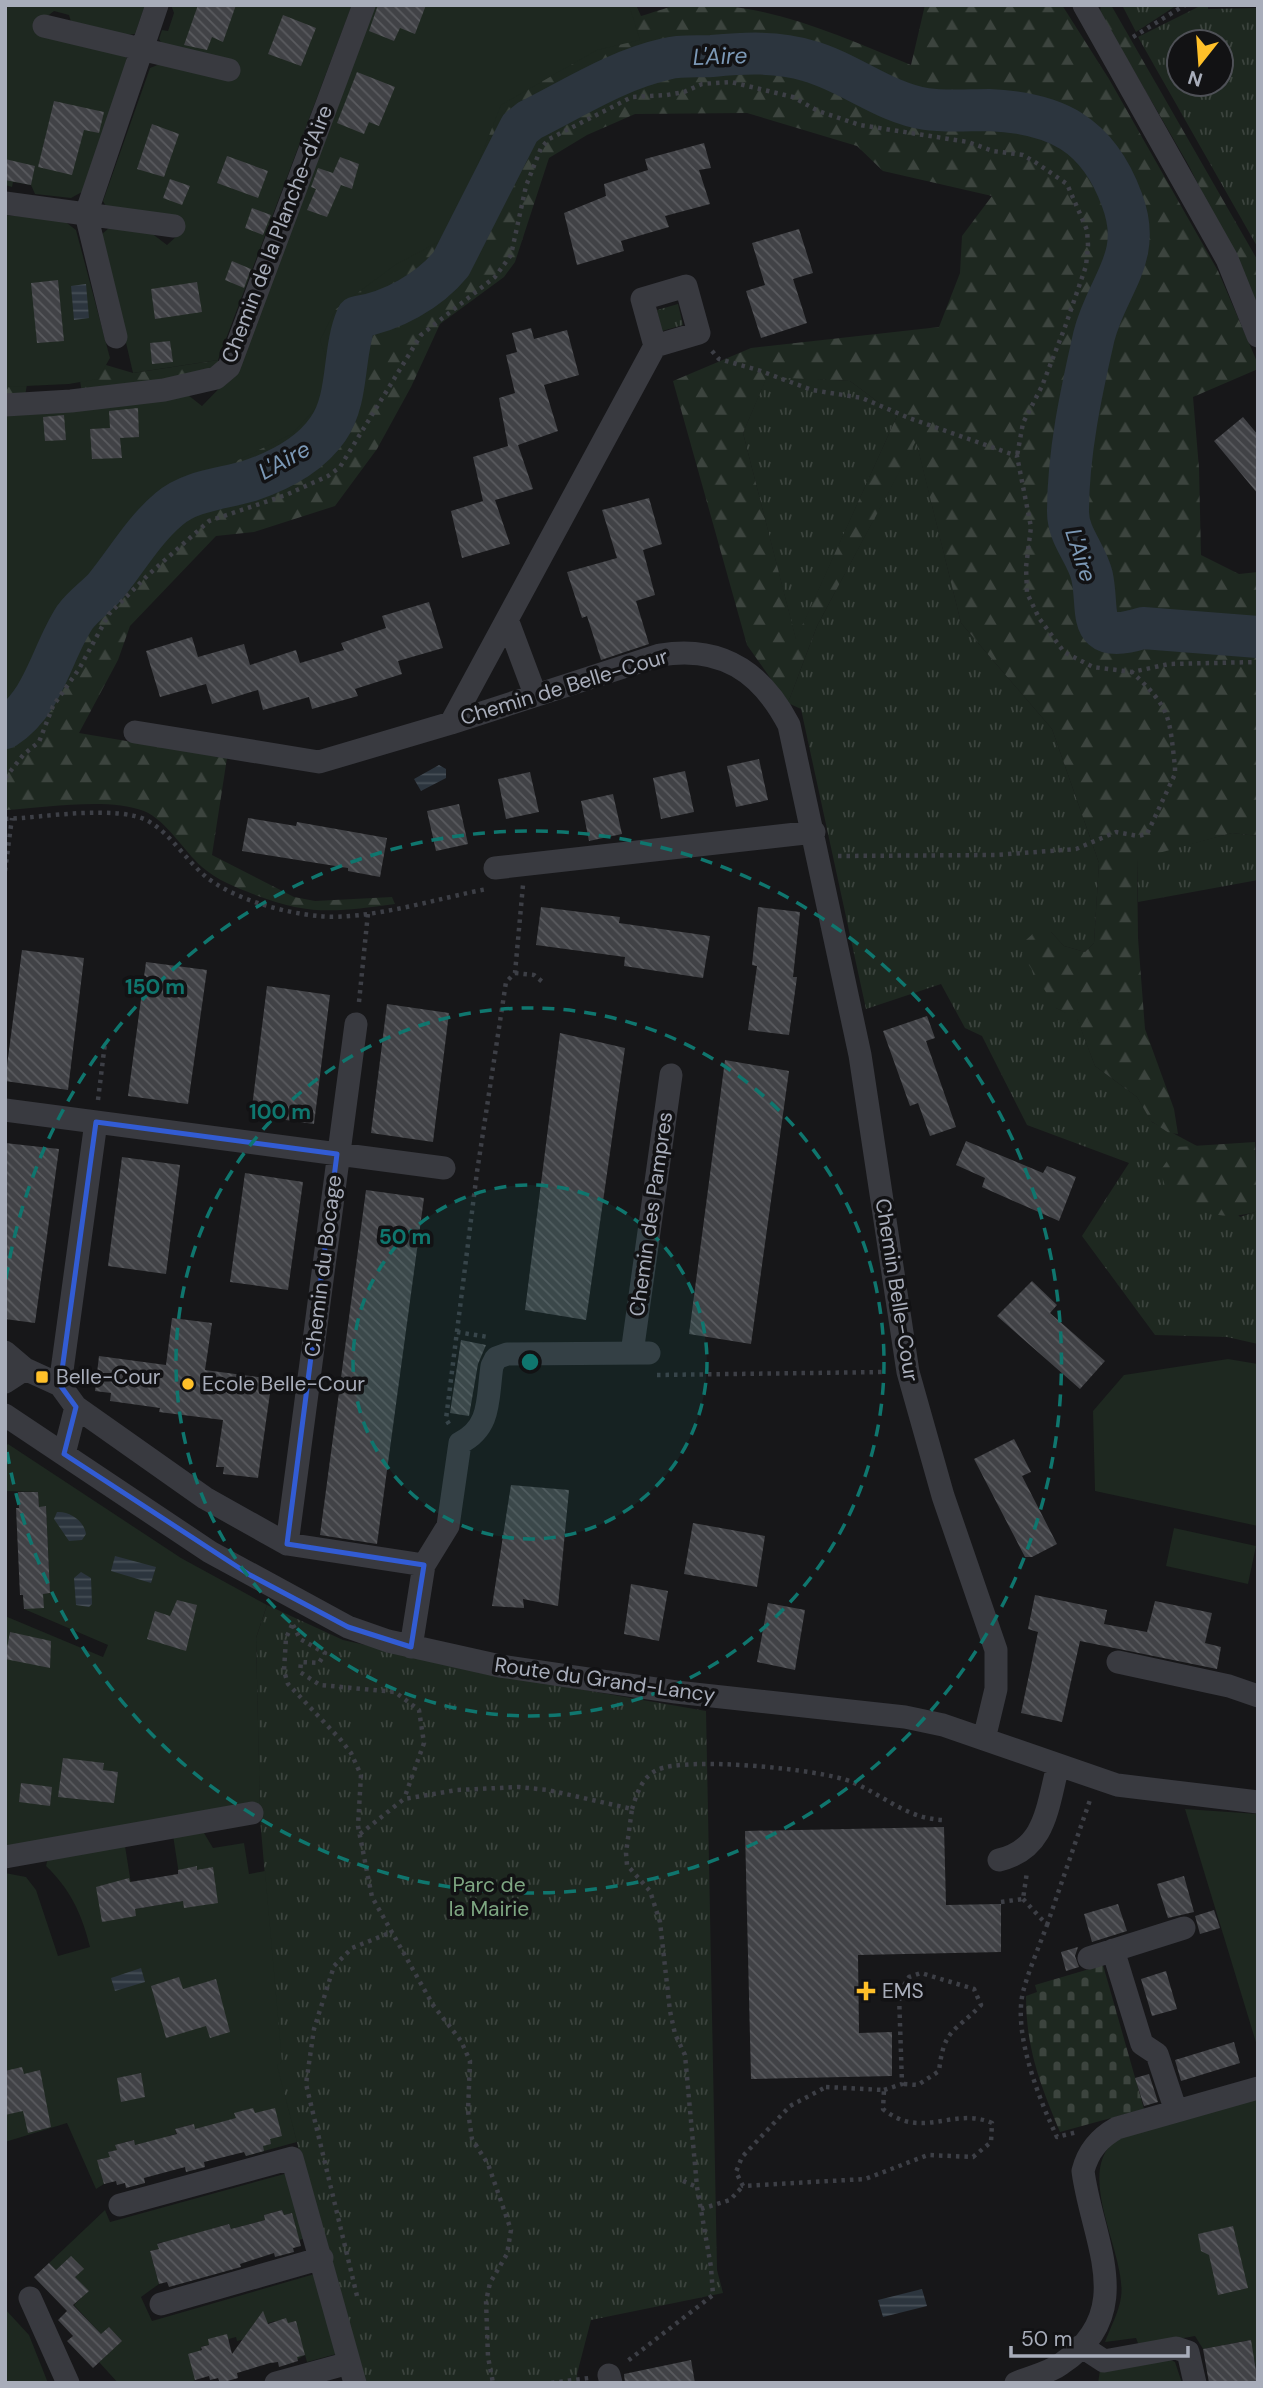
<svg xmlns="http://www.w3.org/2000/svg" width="1263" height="2388" font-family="'DM Sans',sans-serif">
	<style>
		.grass { fill: url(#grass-tufts); fill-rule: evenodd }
		.forest { fill: url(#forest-firs); fill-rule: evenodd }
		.cemetery { fill: url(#cemetery-stones) }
		.garden { fill: #1e2820 }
		.water { fill: url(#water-rules) }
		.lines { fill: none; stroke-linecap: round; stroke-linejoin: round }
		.river { stroke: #2c353e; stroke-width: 42 }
		.building { fill: url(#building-back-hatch) }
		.path { stroke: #3d3f46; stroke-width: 4.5; stroke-dasharray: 3.5 5; stroke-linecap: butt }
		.minor { stroke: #393a40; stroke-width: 23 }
		.marked { fill: none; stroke: #325cd4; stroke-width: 5; stroke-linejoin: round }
		.ring { fill: none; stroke: #0f766e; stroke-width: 3.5; stroke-dasharray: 12 9 }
		.poi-dot { fill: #ffc029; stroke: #121214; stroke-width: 2.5 }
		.labels { text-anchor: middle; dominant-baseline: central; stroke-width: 7; stroke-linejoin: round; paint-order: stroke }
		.street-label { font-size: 21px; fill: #a8adba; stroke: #121214 }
		.poi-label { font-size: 21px; fill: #a8adba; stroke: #121214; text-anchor: start }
		.park-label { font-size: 21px; fill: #7ea682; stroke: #121214 }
		.water-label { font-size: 23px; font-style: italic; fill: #7c99b7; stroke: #121214 }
		.centre { fill: #0f766e; stroke: #121214; stroke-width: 3.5 }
		.ring-label { font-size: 21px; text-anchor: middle; font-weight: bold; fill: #0f766e; stroke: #121214; stroke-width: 7; stroke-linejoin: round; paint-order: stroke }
	</style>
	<defs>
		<pattern id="grass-tufts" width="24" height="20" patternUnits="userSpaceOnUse" patternTransform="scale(1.75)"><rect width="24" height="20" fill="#1e2820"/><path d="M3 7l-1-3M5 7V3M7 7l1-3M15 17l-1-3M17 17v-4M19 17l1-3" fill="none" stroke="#3c443e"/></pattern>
		<pattern id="forest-firs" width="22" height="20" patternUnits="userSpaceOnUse" patternTransform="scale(1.75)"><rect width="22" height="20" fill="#1e2820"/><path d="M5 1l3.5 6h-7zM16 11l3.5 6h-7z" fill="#3c443e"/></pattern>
		<pattern id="cemetery-stones" width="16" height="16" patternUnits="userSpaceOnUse" patternTransform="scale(1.75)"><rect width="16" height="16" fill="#1e2820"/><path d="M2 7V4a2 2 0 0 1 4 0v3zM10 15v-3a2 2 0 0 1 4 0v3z" fill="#3c443e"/></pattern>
		<pattern id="water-rules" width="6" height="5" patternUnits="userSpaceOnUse" patternTransform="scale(1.75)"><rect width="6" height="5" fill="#2c353e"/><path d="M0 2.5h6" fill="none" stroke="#485058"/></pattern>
		<pattern id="building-back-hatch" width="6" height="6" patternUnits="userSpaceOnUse" patternTransform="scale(1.75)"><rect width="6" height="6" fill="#414246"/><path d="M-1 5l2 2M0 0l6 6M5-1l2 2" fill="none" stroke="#5a5b5f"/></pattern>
	</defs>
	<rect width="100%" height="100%" fill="#171719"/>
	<!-- grass -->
	<path class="grass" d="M1122,5H1177L1136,32Z
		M1202,5H1208V9L1258,8V248L1138,37ZM1221,42V84H1179V42Z
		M678,304L683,325L662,331L657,310Z
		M767,376L850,381L897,416L796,640L743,433Z
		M916,440L961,623L1052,729L1099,863L1094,943L1085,952L1064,946L1051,932L1056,1008L1077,1018L1095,1066L1137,1097L1152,1122L1197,1146L1177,1148L1240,1217L1258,1211V1344L1227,1337L1155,1335L1082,1236L1129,1163L1027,1125L982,1036L965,1028L941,984L866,1009L801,709L788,703L817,626Z
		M1232,833L1258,836V880L1138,902L1137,858Z
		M267,1605L343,1640L498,1675L706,1711L717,2270L723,2293L591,2320L577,2374L578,2383H361L276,2064L281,2062L260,1818L256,1638Z"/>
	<!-- forest -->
	<path class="forest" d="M525,5H636L641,16C655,12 669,6 683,5C764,0 839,36 911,65L925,5H1062L1109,79L1218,271L1258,364V369L1193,397L1199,468L1201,555L1239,574L1258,572V836L1232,833L1137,859L1138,938L1145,1029L1174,1109L1178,1134L1169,1133L1151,1121L1137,1097L1095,1066L1077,1019L1056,1008L1022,954L1026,940L1035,932H1051L1064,946L1085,952L1094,943L1099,863L1052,729L961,623L916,441L817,626L788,703L747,645L673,381L751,348L939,327L960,273L962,236L992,196L883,171L857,146L747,113L635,114L587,135L549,158L515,262L504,277L440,324L411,387L377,449L335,506L254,532L216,536L130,626L118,660L79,733L227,758L212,855L294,897L315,901L392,897L395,904C336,912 310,916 253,894C235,887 217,880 202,867C183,850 167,821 144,811C107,797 45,808 5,810V629L33,655L53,621L239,369ZM767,377L850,381L897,416L796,639L743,433Z
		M1101,5H1111L1258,261V306L1189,166L1100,12Z
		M218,360L220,366L169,381L82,394L80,380L27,384L25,396L5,398V369L62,363L106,365L133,373Z
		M1255,1142L1258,1211C1227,1222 1199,1212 1170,1200L1160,1171L1177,1147Z"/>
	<!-- cemetery -->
	<path class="cemetery" d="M1103,1965L1144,2109L1060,2132C1040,2084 1026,2049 1026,1996L1037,1992L1035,1985Z"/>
	<!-- garden -->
	<path class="garden" d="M5,5H145L135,34L118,36L72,25L69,15L54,11L45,18L126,55L127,63L82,192L71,198L35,194L31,185L13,182L12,187L5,185Z
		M171,5H352L218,360L133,373L101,235L110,227L150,232L167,245L180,233L110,214L103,201L150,68L165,62L166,50L159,39L162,30L168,31L174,13Z
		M374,5H629L640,40L597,50L501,105L471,181L440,241L395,265L336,309L320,340L333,378L324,399L292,434L205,476L132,528L53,621L5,710V414L188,395L202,406L238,369Z
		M5,215L63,220L76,230L110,358L98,379L69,384L5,387Z
		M1228,1359L1258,1364V1526L1095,1491L1093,1411L1124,1375Z
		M8,1444L181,1558L267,1605L256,1638L260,1804L5,1848V1616L103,1657L108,1645L24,1609L23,1595L50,1593L46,1507H39L38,1492L5,1491V1447Z
		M1174,1528L1256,1546L1248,1584L1166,1566Z
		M1185,1809L1258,1814V2049Z
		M187,1829L204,1833L213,1848L244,1843L249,1874L265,1871L282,2062L277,2065L297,2142L246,2156L244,2152L203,2127L195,2129L193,2124L175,2129L176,2134L168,2136L163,2171L152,2176L144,2143L135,2145L133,2140L116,2145L117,2150L109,2152L110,2157L98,2160L104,2184L96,2189L67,2123L5,2142V1873L26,1877L36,1890L58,1956L90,1947C82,1914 70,1889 46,1866L49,1853L125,1846L135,1909L183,1901L173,1835Z
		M1258,2094V2378L1250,2340L1203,2349L1195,2336L1139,2346L1136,2338L1105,2342C1110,2328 1119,2312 1121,2297C1127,2255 1074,2174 1115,2141C1140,2121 1224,2103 1258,2094Z
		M288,2173L309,2237L299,2240L292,2213L284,2215L282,2210L264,2215L265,2220L231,2229L229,2224L211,2229L212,2234L158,2243L159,2249L150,2251L159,2284L141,2297L152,2321L318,2273L340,2353L307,2362L305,2355L289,2364L276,2321L268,2323L269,2329L262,2335L237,2341L236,2337L201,2347L195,2380L191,2383H118L99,2362L114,2348L74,2305L88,2291L63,2264L56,2270L49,2263L105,2210L110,2222Z
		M5,2309L29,2335L48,2383H5Z
		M1167,2358L1175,2362L1182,2383H1098L1100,2370Z"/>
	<!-- water -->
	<path class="water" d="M86,284L89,318L74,320L71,286Z
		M439,765L446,769V778L421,791L414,779Z
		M57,1512C70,1511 84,1521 86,1534L82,1540L69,1541L54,1519Z
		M115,1556L156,1567L151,1583L111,1571Z
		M81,1572L91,1578L92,1604L89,1607L76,1605L74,1578Z
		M141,1968L145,1982L115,1991L111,1978Z
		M922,2289L927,2306L883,2317L878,2300Z"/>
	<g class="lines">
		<!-- river -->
		<path class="river" d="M5,728C45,702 51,653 75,617C83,606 96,597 105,587C127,560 143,531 169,509C191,490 223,489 249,481C279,471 310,455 328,429C350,398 342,351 357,317C391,312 429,291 451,264L520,128L530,120C574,98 617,70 666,59C681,55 697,57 712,56C744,53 777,51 809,61C849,72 885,103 926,109C946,112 969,110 989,110C1056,113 1098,134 1122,200C1144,258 1107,284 1094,336C1081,393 1068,453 1068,512C1068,536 1087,554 1092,576C1100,613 1084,646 1143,628L1258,637"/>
	</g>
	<!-- building -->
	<path class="building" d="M198,5H236L223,42L212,37L207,50L184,45Z
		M378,5H426L415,34L400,28L394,41L369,31Z
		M283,15L316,28L301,66L268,54Z
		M357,72L395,87L379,126L369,122L364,134L337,123Z
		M54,101L104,112L99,133L84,130L72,175L38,167Z
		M152,124L179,134L164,177L137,169Z
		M704,143L711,168L699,170L710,204L665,216L669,227L621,241L624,251L577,265L564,213L606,196L604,184L648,170L645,159Z
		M227,156L268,171L258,198L217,183Z
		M340,157L359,164L352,189L341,185L327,217L307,210L316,189L311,187L318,168L333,173Z
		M5,159L35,166L31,185L5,180Z
		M170,179L190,186L182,205L163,198Z
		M252,208L271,215L263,235L245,228Z
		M799,229L813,273L793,279L807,323L761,338L746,291L765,285L752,243Z
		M232,261L251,269L244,288L225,280Z
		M58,280L64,341L37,343L31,283Z
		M197,282L202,312L155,319L151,289Z
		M531,328L534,339L567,330L579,375L544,385L558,431L518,445L533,489L495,500L510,544L462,558L451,511L483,501L473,457L508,446L499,398L515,393L506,355L517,352L512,333Z
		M170,341L173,362L152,364L150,343Z
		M138,408L139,437L120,438L122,458L92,459L90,429L110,428L109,411Z
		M64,415L66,440L45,441L43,417Z
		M1243,417L1258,435V494L1214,441Z
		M649,498L662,544L643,550L655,595L636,601L649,644L601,660L587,616L582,618L567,572L617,558L602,510Z
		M429,602L443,648L398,661L402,674L355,689L358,696L312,709L309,697L263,710L258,690L212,704L206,684L160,697L146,651L192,637L198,657L244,644L250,665L296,650L300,663L344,650L341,643L386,628L382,616Z
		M759,759L768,800L736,807L727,766Z
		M685,771L694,812L661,819L653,778Z
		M530,772L539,812L506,819L498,779Z
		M613,794L622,834L589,841L581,801Z
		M459,804L468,844L436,851L427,811Z
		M248,818L296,826L297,822L387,838L380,877L348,871V868L242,851Z
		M541,907L620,917L619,923L710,936L703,978L624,966L625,957L536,945Z
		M758,907L800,912L793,977H797L789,1035L748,1030L757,966L752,965Z
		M22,950L84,958L68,1090L5,1081Z
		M146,962L207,970L188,1104L128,1096Z
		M267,986L330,995L314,1124L251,1115Z
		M387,1004L449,1013L433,1142L371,1133Z
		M927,1016L935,1038L926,1041L956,1127L930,1136L918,1103L910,1106L883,1031Z
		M560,1033L625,1048L586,1320L525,1310Z
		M725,1060L789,1071L751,1344L689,1334Z
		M966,1141L1043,1173L1047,1166L1076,1177L1059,1221L982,1187L985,1178L956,1165Z
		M5,1143L59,1149L35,1323L5,1319Z
		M122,1157L180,1165L166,1274L108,1266Z
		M245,1173L303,1182L288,1290L230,1282Z
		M366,1190L424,1198L377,1544L320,1535Z
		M1032,1281L1057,1305L1050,1313L1105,1361L1080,1389L997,1316Z
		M172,1318L212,1323L205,1370L272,1379L258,1478L223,1474L224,1467H216L223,1420L159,1412L160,1408L110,1401L111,1393L95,1391L99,1356L166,1365Z
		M461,1340L486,1345L478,1364L469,1416L450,1413Z
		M1014,1439L1031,1472L1022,1476L1057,1544L1032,1557H1025L974,1459Z
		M511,1485L569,1490L558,1606L523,1599L524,1608L492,1606Z
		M18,1492H38L39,1507L46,1506L50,1593L43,1594L44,1608L24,1609L23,1595H20L16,1508H19Z
		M693,1523L765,1536L757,1587L684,1574Z
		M631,1584L668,1591L659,1641L624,1634Z
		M1035,1595L1107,1610L1104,1624L1147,1632L1155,1601L1212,1613L1205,1643L1221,1647L1217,1669L1080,1641L1062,1722L1021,1713L1038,1632L1028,1629Z
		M177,1600L197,1605L186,1651L147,1639L155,1611L170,1616Z
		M768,1603L805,1610L795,1670L757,1662Z
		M10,1632L51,1641L50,1668L5,1659Z
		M63,1758L104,1763L103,1770L118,1772L114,1803L58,1797Z
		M21,1783L52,1787L50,1806L19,1802Z
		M944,1827L946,1905L1001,1904V1952L858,1955L859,2033L892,2032V2076L751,2079L745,1831Z
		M197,1866V1870L213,1867L218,1903L184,1908L183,1901L135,1909L136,1916L102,1922L96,1887L129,1878L130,1882L178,1874V1870Z
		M1184,1876L1194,1912L1168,1918L1157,1884Z
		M1118,1904L1127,1931L1092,1942L1084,1914Z
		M1214,1910L1220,1928L1200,1934L1195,1916Z
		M1078,1947L1075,1956L1079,1967L1066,1971L1061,1952Z
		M1166,1971L1177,2009L1152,2016L1141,1979Z
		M179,1977L183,1989L216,1979L230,2032L210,2038L206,2026L166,2038L151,1986Z
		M1234,2042L1240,2063L1181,2081L1175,2060Z
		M22,2067L24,2074L40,2070L51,2127L28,2133L23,2111L5,2115V2071Z
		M141,2073L145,2097L121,2102L117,2078Z
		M1149,2074L1158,2102L1144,2106L1135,2078Z
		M253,2108L255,2113L275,2108L282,2136L270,2139L271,2144L263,2146L264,2151L246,2156L244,2152L204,2162L205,2167L186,2172L185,2167L144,2178L145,2183L126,2188L125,2183L117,2185L116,2181L104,2184L97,2160L110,2157L108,2152L117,2150L115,2145L134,2140L135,2145L177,2134L175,2129L194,2124L195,2129L236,2118L234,2113Z
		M282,2210L284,2215L292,2213L301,2246L293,2248L294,2252L275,2257L274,2253L240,2264L241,2267L169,2287L167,2282L159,2284L150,2251L159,2249L157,2244L229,2224L231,2229L265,2220L264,2215Z
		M1233,2226L1248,2288L1218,2295L1209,2255L1201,2251L1198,2234Z
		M71,2256L84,2269L75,2277L89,2291L73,2305L101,2334L109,2327L122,2341L93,2368L67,2341L73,2336L58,2320L67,2311L34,2277L49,2263L56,2270Z
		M263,2311L268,2324L286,2318L288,2323L296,2321L305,2355L297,2357L298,2361L279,2367L278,2362L270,2363L237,2373L238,2378L220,2383L218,2378L210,2380L209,2376L195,2380L188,2354L202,2350L201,2347L209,2345L208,2339L227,2334L232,2354Z
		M1251,2340L1258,2383H1209L1203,2349Z
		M691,2360L695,2383H625L624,2374Z"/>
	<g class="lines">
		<!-- path -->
		<path class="path" d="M1133,37L1185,5
			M712,351L719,359L758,370L812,390L862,398L909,418L1017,456L1031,527L1026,567L1027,593L1039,618L1064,652L1093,667L1132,672L1169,664L1258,662
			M5,778L24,754L39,742L53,706L79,669L109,614L148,575L209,521L286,495L328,476L340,467L421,335L495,277L511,255L526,186L541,148L549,139L632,97L667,95L684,92L702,84L731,82L793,97L818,111L860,125L968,142L993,151L1023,155L1035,162L1067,184L1087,230L1088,245L1086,266L1065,327L1042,386L1023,423L1017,456
			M5,819C40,818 117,804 148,821C170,833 185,859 205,876C233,899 284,913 319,916C367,921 439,898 487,889
			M838,856L996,855L1076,849L1116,832L1138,836L1147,834L1175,774V767C1169,715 1171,709 1132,672
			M5,871L12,818
			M515,973L534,975L545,984
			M359,1002L368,913
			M98,1100L105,1043
			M457,1332L488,1337
			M657,1375L886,1372
			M449,1424L446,1419L477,1172L506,982L515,973L523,885
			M292,1625L286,1638L284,1671L288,1684L340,1739L351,1753L361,1775L358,1826L372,1897L433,2005L461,2041L470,2061L468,2111L472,2139L488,2164L511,2230L507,2254L490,2283L486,2301L488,2357L493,2383
			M293,1625L300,1639L325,1653L319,1663L301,1662L300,1672L320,1685L395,1692L419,1710L424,1743L404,1799
			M632,1809C637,1794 641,1778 657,1770C685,1756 822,1769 852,1782C885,1796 907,1819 944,1820
			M360,1834L404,1799L457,1790L519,1787L548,1790L632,1809L626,1853L627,1865L650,1891L660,1922L670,2011L675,2034L685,2055L697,2187L711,2267L713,2295L625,2363
			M1023,1899L1047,1925C1039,1947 1029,1969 1023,1992C1013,2034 1039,2099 1057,2137L1077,2132
			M1001,1902L1023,1899L1027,1872
			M1047,1925L1091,1797
			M826,2087L884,2090L883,2109C922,2141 953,2106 992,2123L991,2142L973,2157L928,2155L865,2179L743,2186L736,2172L742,2157L790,2106Z
			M884,2090L902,2084L899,1994L909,1977L921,1973L974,1989L981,2005C954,2033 944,2028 939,2071L918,2085L902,2084
			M683,2181L697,2187
			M701,2209L730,2200L743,2186
			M357,2296L306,2084L314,2029L334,1966L352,1948L392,1932
			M551,2383L589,2378"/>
		<!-- minor -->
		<path class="minor" d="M1084,5L1227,259L1258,336
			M44,26L229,70
			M5,203L174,226
			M86,214L157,5
			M86,214L116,337
			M5,405L71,401L164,390L216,378L229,367L364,5
			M508,622L535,694
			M451,723L655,346L699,333L686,286L642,299L655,346
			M135,732L319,762L451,723L660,655C721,645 761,671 789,725L860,1055L908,1372L943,1496L996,1650V1689L984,1739
			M495,868L814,832
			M5,1110L444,1168
			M5,1352L25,1369L60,1385L76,1407L205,1498L287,1544L424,1565
			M632,1353L671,1075
			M5,1382L25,1369
			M60,1385L96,1122
			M5,1415L210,1552L348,1627L388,1641L500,1666L676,1692L905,1717L943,1725L1117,1785L1258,1802
			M64,1454L76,1407
			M287,1544L356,1024
			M411,1647L424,1565L448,1526L460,1443C492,1427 487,1398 492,1366L496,1358L507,1354L649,1353
			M1118,1662L1229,1686L1258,1696
			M5,1857L252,1813
			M999,1860C1046,1849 1047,1807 1058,1766
			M1113,1950L1142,2044L1157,2054L1176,2111
			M1089,1958L1184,1928
			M120,2205L292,2158L355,2383
			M30,2298L68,2383
			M161,2304L322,2258
			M1081,2346L1104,2361L1176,2348L1188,2352L1195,2383
			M609,2375L611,2383
			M276,2383L349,2363
			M1016,2383C1030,2377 1049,2373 1061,2364C1139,2312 1092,2241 1083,2171C1088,2151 1099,2138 1117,2128L1258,2088"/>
	</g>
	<!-- marked area -->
	<path class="marked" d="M96,1122L337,1154L287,1544L424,1565L411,1647L348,1627L250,1575L64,1454L76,1407L60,1385Z"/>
	<!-- distance rings -->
	<circle cx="530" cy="1362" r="177" fill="#0f766e" fill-opacity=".12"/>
	<g class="ring">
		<circle cx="530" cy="1362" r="177"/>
		<circle cx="530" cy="1362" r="354"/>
		<path d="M6 1279A531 531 0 1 1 6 1445"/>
	</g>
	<!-- markers -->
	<g class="poi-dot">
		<rect x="35" y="1370" width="14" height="14" rx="3.5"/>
		<circle cx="188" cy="1384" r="7"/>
		<path d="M862.5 1980.5h7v7h7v7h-7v7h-7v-7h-7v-7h7z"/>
	</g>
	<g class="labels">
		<!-- street labels -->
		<g class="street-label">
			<text transform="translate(277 234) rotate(-69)">Chemin de la Planche-d'Aire</text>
			<text transform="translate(564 687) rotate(-17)">Chemin de Belle-Cour</text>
			<text transform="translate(651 1214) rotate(-82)">Chemin des Pampres</text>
			<text transform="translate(323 1266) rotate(-83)">Chemin du Bocage</text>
			<text transform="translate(897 1290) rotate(81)">Chemin Belle-Cour</text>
			<text transform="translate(605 1680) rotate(8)">Route du Grand-Lancy</text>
		</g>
		<!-- poi labels -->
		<g class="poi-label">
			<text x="56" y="1377">Belle-Cour</text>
			<text x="202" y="1384">Ecole Belle-Cour</text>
			<text x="882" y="1991">EMS</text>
		</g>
		<!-- park labels -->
		<g class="park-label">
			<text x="489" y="1885">Parc de<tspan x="489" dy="24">la Mairie</tspan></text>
		</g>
		<!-- water labels -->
		<g class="water-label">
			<text transform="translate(720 56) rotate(-2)">L'Aire</text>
			<text transform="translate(284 460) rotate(-29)">L'Aire</text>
			<text transform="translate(1081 555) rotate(72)">L'Aire</text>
		</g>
	</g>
	<circle cx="530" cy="1362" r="10" class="centre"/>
	<g class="ring-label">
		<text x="155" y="994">150 m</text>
		<text x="280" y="1119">100 m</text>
		<text x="405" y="1244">50 m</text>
	</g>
	<!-- border -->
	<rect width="1263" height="2388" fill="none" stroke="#a8adba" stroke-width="14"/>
	<!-- north arrow -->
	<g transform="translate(1200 63) rotate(197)"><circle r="33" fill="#121214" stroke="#4e5056" stroke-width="2"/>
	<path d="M0-5L12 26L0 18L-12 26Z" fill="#ffc029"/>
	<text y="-10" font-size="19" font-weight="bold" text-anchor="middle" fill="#a8adba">N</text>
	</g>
	<!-- scale -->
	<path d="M1011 2346v10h177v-10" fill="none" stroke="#a8adba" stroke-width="3.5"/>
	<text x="1021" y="2346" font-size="21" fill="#a8adba" stroke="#121214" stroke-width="5" paint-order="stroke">50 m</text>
</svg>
